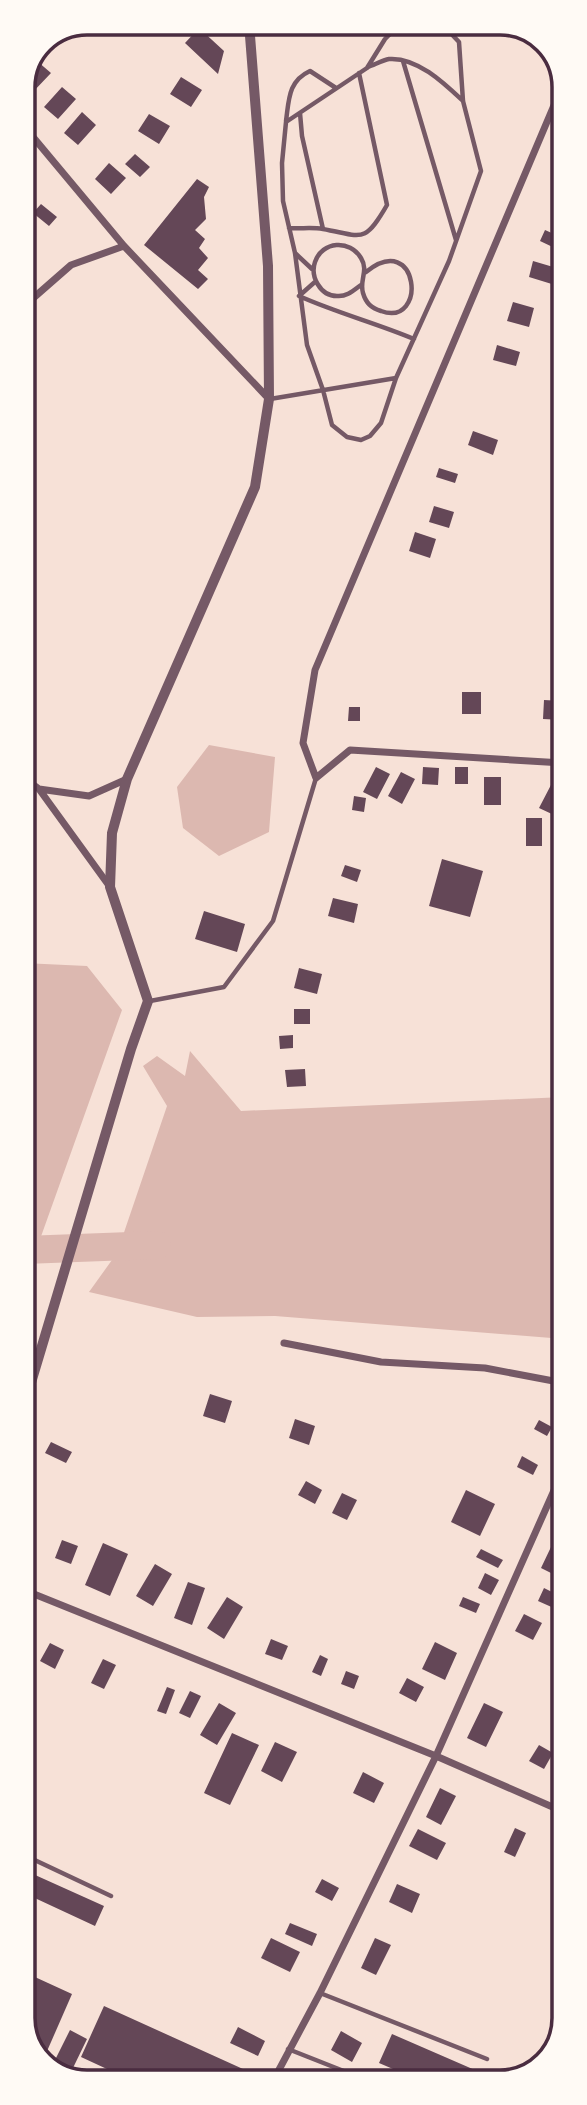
<svg xmlns="http://www.w3.org/2000/svg" width="587" height="2105" font-family="Raleway,sans-serif">
	<style>
		.water { fill: #dcb8b0 }
		.lines { fill: none; stroke-linecap: round; stroke-linejoin: round }
		.river { stroke: #dcb8b0; stroke-width: 28 }
		.building { fill: #644757 }
		.service { stroke: #755966; stroke-width: 4.5 }
		.minor { stroke: #755966; stroke-width: 7 }
		.tertiary { stroke: #755966; stroke-width: 10 }
		.rim { fill: none; stroke: #4a2c40; stroke-width: 3.5 }
	</style>
	<rect width="100%" height="100%" fill="#f7e1d7"/>
	<!-- water -->
	<path class="water" d="M209,745L275,757L269,832L219,856L183,828L177,787Z
		M23,963L87,966L122,1010L24,1284Z
		M190,1051L241,1111L564,1097V1339L275,1316L197,1317L89,1292L117,1253L167,1106L143,1066L157,1056L185,1076Z"/>
	<g class="lines">
		<!-- river -->
		<path class="river" d="M24,1250L157,1245"/>
	</g>
	<!-- building -->
	<path class="building" d="M209,23H220L225,28L217,35L207,25Z
		M199,28L224,51L218,74L185,43Z
		M37,61L51,73L32,93L23,85L30,68Z
		M181,77L202,90L191,107L170,94Z
		M62,87L76,99L58,119L44,107Z
		M82,112L96,125L78,145L64,133Z
		M149,114L170,126L159,144L138,131Z
		M135,154L150,167L140,177L125,164Z
		M109,163L126,178L111,194L95,179Z
		M197,179L209,187L204,197L206,219L195,230L205,239L199,248L208,258L198,270L208,279L198,289L144,245Z
		M41,204L57,217L49,226L33,213Z
		M545,230L563,238L559,250L540,241Z
		M533,261L560,269L555,285L529,277Z
		M513,302L534,308L529,327L507,321Z
		M497,345L520,352L516,366L493,360Z
		M473,431L498,440L493,455L468,445Z
		M439,468L458,474L455,483L436,477Z
		M434,506L454,512L449,528L429,522Z
		M415,532L436,539L430,558L409,551Z
		M462,692H481V714H462Z
		M544,700L563,701V720L543,719Z
		M349,707H360V721H348Z
		M376,767L390,774L377,799L363,792Z
		M423,767L439,768L438,785L422,784Z
		M455,767H468V784H455Z
		M401,772L415,779L402,804L388,796Z
		M484,777H501V805H484Z
		M552,783L563,789V797L554,815L539,808Z
		M354,796L366,798L364,812L352,810Z
		M526,818H542V846H526Z
		M442,859L483,871L470,917L429,906Z
		M345,865L361,870L357,882L341,876Z
		M333,898L358,904L354,923L328,916Z
		M204,911L245,924L237,952L195,939Z
		M299,968L322,974L317,994L294,988Z
		M294,1009H310V1024H294Z
		M293,1035V1048L280,1049L279,1036Z
		M305,1069L306,1086L287,1087L285,1070Z
		M210,1394L232,1401L225,1423L203,1416Z
		M295,1419L315,1426L309,1445L289,1438Z
		M539,1420L552,1427L547,1436L534,1429Z
		M51,1442L72,1452L66,1463L45,1453Z
		M522,1456L538,1465L533,1475L517,1467Z
		M306,1481L322,1490L315,1504L298,1495Z
		M466,1490L495,1504L480,1536L451,1522Z
		M342,1493L357,1500L347,1520L332,1513Z
		M24,1510L35,1513L31,1527L24,1525Z
		M62,1540L78,1546L71,1564L55,1558Z
		M103,1543L128,1554L110,1596L85,1585Z
		M551,1547L564,1553V1572L561,1578L541,1568Z
		M481,1549L503,1560L498,1568L476,1557Z
		M155,1564L172,1574L153,1606L136,1596Z
		M485,1573L499,1580L491,1595L478,1588Z
		M188,1582L205,1588L192,1625L174,1618Z
		M544,1588L562,1597L556,1609L538,1601Z
		M227,1597L243,1607L224,1639L207,1628Z
		M463,1597L480,1604L476,1613L459,1606Z
		M524,1614L542,1623L533,1640L515,1631Z
		M271,1639L288,1646L282,1660L265,1654Z
		M435,1642L457,1653L445,1680L422,1669Z
		M50,1643L64,1650L55,1669L40,1661Z
		M320,1655L328,1659L321,1676L312,1672Z
		M103,1659L116,1665L104,1689L91,1683Z
		M346,1671L359,1676L354,1689L341,1684Z
		M407,1678L424,1687L416,1702L399,1693Z
		M167,1687L175,1690L166,1714L157,1711Z
		M190,1691L201,1696L190,1718L179,1713Z
		M219,1703L236,1713L217,1745L200,1735Z
		M484,1703L503,1712L486,1747L467,1738Z
		M232,1733L259,1745L230,1805L204,1793Z
		M275,1742L297,1752L282,1782L261,1771Z
		M539,1745L553,1753L544,1769L529,1761Z
		M363,1772L384,1783L374,1803L353,1793Z
		M440,1788L456,1796L441,1825L426,1817Z
		M515,1828L526,1833L515,1857L504,1852Z
		M418,1829L446,1843L437,1860L409,1846Z
		M24,1870L104,1906L95,1926L24,1893Z
		M322,1879L339,1888L332,1901L315,1892Z
		M397,1884L420,1894L412,1913L389,1902Z
		M290,1923L317,1934L312,1946L285,1934Z
		M271,1938L300,1952L290,1972L261,1958Z
		M375,1938L391,1945L376,1975L361,1968Z
		M24,1972L72,1994L44,2058L38,2055L24,2031Z
		M104,2006L243,2069L238,2081L135,2082L81,2057Z
		M238,2027L265,2041L258,2056L230,2043Z
		M70,2030L87,2039L72,2070L54,2062Z
		M341,2031L362,2043L352,2062L331,2050Z
		M392,2034L491,2077L490,2081H421L379,2063Z"/>
	<g class="lines">
		<!-- service -->
		<path class="service" d="M406,23L398,26L385,39L367,68L286,122L282,163L283,201L295,253L307,345L323,390L332,425L347,437L361,440L370,436L381,423L396,378L449,261L481,171L463,101L459,42L443,25L439,23
			M403,61L456,240
			M368,67C374,65 383,60 389,59C417,57 444,83 463,101
			M300,113L302,136L323,229
			M286,121C289,100 288,81 310,71L336,88
			M289,228C300,229 312,227 323,229C362,236 364,245 387,205L359,73
			M295,253L312,269
			M316,281L299,296C337,313 376,323 414,339
			M361,285C354,290 347,297 337,296C320,296 310,276 315,262C322,241 350,239 361,258C369,271 359,280 363,293C366,303 371,308 381,311C428,328 419,229 366,272
			M270,399L396,378
			M150,1001L224,987L273,921L316,778
			M24,1855L111,1896
			M320,1993L487,2059
			M288,2049L369,2081"/>
		<!-- minor -->
		<path class="minor" d="M563,84L315,670L303,743L316,778L350,750L563,763
			M23,125L124,246L269,399
			M23,307L71,265L124,246
			M23,777L39,789L89,796L127,779
			M39,789L110,887
			M284,1343L381,1362L485,1368L564,1383
			M24,1590L436,1756L564,1812
			M273,2081L320,1993L436,1756L564,1468"/>
		<!-- tertiary -->
		<path class="tertiary" d="M24,1406L131,1049L148,1001L110,887L112,833L127,779L255,487L269,399L268,266L249,23"/>
	</g>
	<!-- crop -->
	<path d="M0 0H587V2105H0ZM87 35H500A52 52 0 0 1 552 87V2018A52 52 0 0 1 500 2070H87A52 52 0 0 1 35 2018V87A52 52 0 0 1 87 35Z" fill="#fffaf5" fill-rule="evenodd"/>
	<path class="rim" d="M87 35H500A52 52 0 0 1 552 87V2018A52 52 0 0 1 500 2070H87A52 52 0 0 1 35 2018V87A52 52 0 0 1 87 35Z"/>
</svg>
